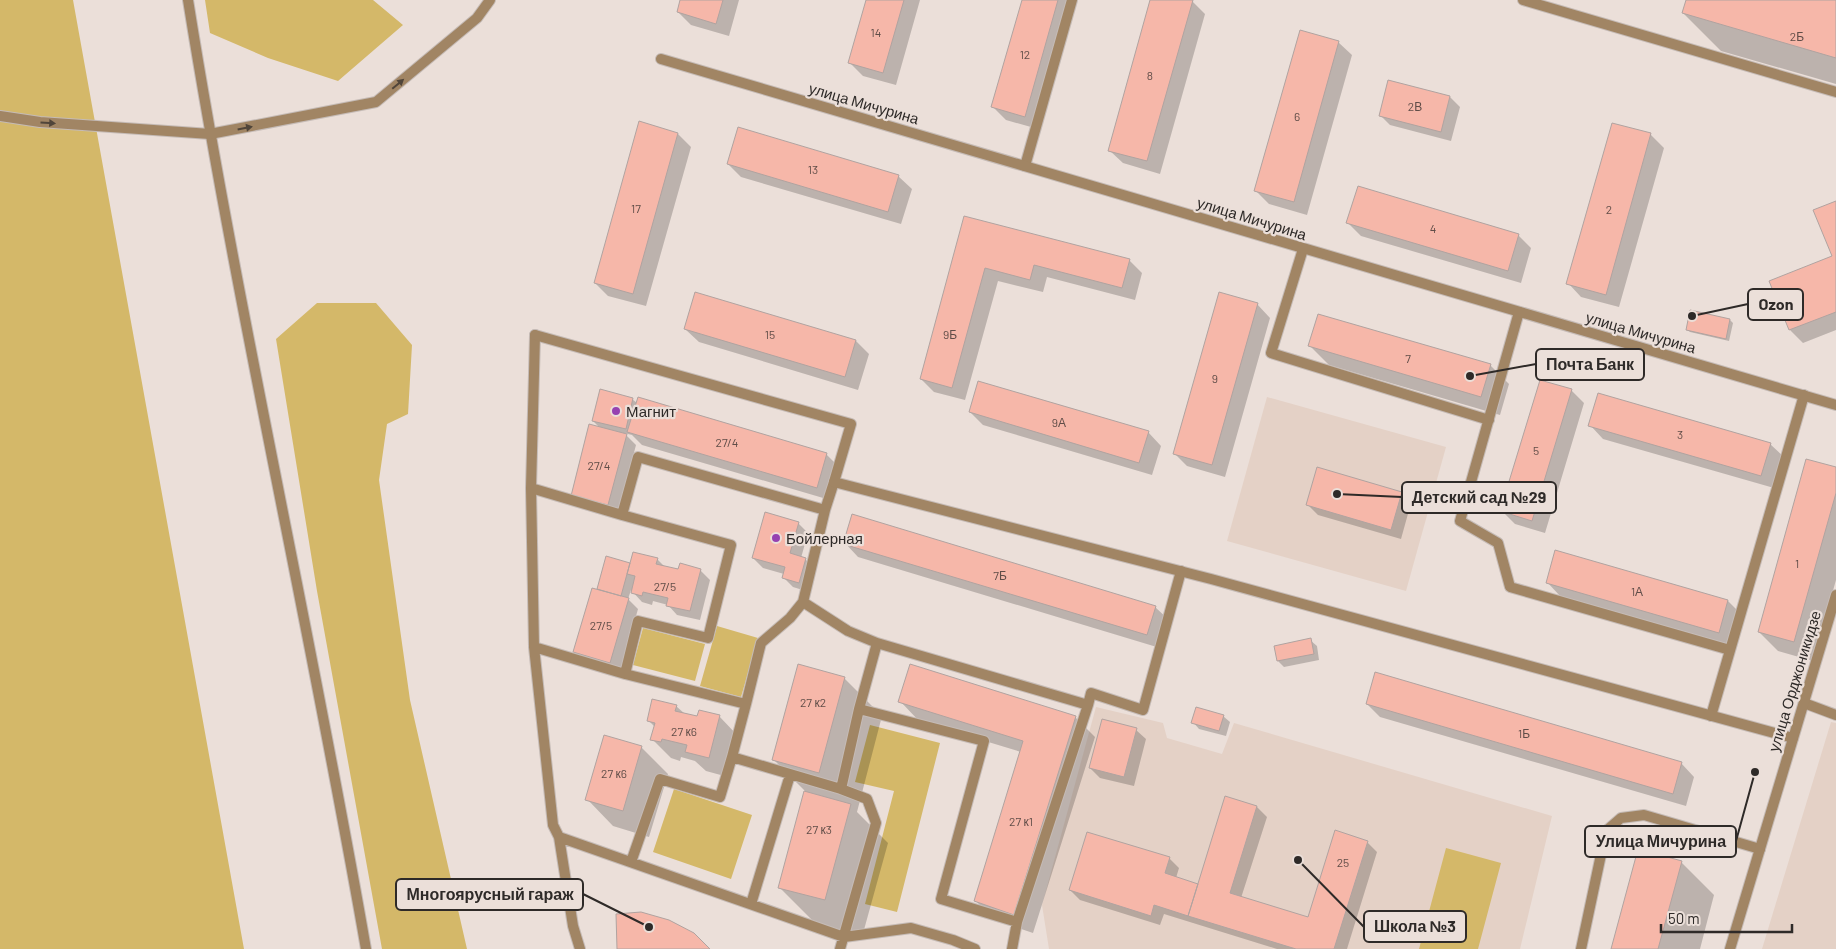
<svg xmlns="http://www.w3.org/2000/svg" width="1836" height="949" font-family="Barlow,sans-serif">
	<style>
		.built { fill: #e4d1c6 }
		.green { fill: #d4b869 }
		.shadow { fill: #0003 }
		.building { fill: #f6b7a9; stroke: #b0a3a0 }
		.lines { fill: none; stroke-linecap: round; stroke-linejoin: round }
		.service-casing { stroke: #c5bbb6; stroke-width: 12 }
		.minor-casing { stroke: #c5bbb6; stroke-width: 12 }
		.tertiary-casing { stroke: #c5bbb6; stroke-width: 12 }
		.service { stroke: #a18564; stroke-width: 10 }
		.minor { stroke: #a18564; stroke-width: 10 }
		.tertiary { stroke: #a18564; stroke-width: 10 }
		.oneway { fill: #50453a }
		.poi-dot { fill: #9642b1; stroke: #ebdfd9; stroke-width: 2 }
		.labels { text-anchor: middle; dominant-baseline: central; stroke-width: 4.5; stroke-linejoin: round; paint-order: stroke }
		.number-label { font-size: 12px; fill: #604d48 }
		.street-label { font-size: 15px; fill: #2e2a28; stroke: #ebdfd9 }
		.poi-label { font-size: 15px; fill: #2e2a28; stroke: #ebdfd9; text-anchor: start }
		.leader { fill: none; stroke: #2e2a28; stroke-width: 2 }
		.callout-dot { fill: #2e2a28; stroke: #ebdfd9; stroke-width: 2 }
		.callout { fill: #ebdfd9; stroke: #2e2a28; stroke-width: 2 }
		.callout-label { font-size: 16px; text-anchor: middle; font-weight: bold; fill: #2e2a28 }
	</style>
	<rect width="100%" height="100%" fill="#ebdfd9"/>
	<!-- built -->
	<path class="built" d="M1267,397L1446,447L1406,591L1227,541Z
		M1096,707L1163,723L1167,738L1222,754L1234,723L1552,816L1520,949H1049L1042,905Z
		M1831,722L1836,723V949H1762Z"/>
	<!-- green -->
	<path class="green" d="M0,0H73L244,949H0Z
		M205,0H373L403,25L338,81L268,58L210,33Z
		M317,303H376L412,345L408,414L387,424L379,480L410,700L467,949H382L317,591L276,339Z
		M717,626L758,638L741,697L700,686Z
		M643,628L705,644L695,681L633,665Z
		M870,725L940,743L897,912L865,904L894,791L855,782Z
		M674,789L752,815L731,879L653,852Z
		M1446,848L1501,863L1478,949H1419Z"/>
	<!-- shadow -->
	<path class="shadow" d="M682,0H739L729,36L691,25L678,12Z
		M867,0H920L896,85L863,76L850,63Z
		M1023,0H1075L1038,129L1006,120L993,107Z
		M1152,0H1187L1192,1L1205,14L1160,174L1123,163L1109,150Z
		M1687,0H1830L1836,2V84L1721,51L1683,13Z
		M1338,42L1352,55L1307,215L1269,204L1256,191Z
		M1389,82L1450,97L1460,107L1451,141L1390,125L1380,115Z
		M1613,124L1651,135L1664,148L1619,307L1581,297L1568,283Z
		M678,134L691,147L646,306L608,296L595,283Z
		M728,164L898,176L912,189L901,224L741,177Z
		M1836,202V330L1803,343L1790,330L1834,257Z
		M965,217L1129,260L1142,273L1135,300L1047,277L1043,292L998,281L965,400L934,392L921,379Z
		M1348,223L1518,235L1531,248L1521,283L1361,236Z
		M1257,304L1270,318L1225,477L1187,466L1174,453Z
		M1691,312L1730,320L1733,323L1729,341L1690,332L1687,329Z
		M685,329L856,341L869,354L858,390L699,342Z
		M1310,346L1490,365L1509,384L1500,415L1329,365Z
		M1571,390L1584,403L1545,533L1515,524L1502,511Z
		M632,399L637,403L826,454L839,467L830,500L642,445L632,435L624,433L636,445L618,514L582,505L601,429L593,421Z
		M970,412L1148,432L1161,446L1152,475L983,425Z
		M1590,425L1770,444L1784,457L1774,488L1603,439Z
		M1836,469V580L1813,661L1778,651L1759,632Z
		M1401,493L1411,503L1401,539L1318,515L1308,505Z
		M798,523L808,533L801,558L805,559L815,569L809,592L793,587L783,577L784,574L763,568L753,558Z
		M845,543L1155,607L1169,620L1160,648L858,557Z
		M1556,551L1728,601L1741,614L1732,645L1560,596L1547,582Z
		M657,559L665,567L679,571L700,570L710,580L700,620L677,615L668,605L653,601L652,605L642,602L631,590L628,599L638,609L620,673L584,662L574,652L601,591L598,589L630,564L631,565Z
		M1310,640L1317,646L1319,660L1284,667L1278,661Z
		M844,678L882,716L857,812L888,843L862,937L817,925L779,887L805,791L774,760Z
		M900,701L1075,717L1095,737L1033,933L994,920L975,900L1021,752L919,721Z
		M1367,704L1681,763L1694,777L1686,806L1380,717Z
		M676,706L685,714L698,718L719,716L738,736L728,777L706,771L695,761L681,757L680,761L671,758L652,739L655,727L648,720Z
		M1223,716L1230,722L1226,736L1199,729L1193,722Z
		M1136,730L1146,739L1134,786L1100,778L1090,768Z
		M641,747L668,774L649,837L613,826L587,799Z
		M1226,798L1257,807L1267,817L1241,898L1309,919L1367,842L1377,852L1347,949H1277L1164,914L1160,925L1080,900L1070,890L1169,858L1179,868L1176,878L1199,885Z
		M1681,862L1714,895L1700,949H1613Z"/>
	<!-- building -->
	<path class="building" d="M680,0H723L716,24L677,12Z
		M866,0H904L883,73L848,63Z
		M1022,0H1058L1025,117L991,107Z
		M1150,0H1193L1147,161L1108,151Z
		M1686,0H1836V58L1682,13Z
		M1300,30L1339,41L1294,202L1254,191Z
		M1388,80L1450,96L1441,132L1379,116Z
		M639,121L678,133L633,294L594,283Z
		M1612,123L1651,133L1606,295L1566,284Z
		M738,127L899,175L888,212L727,164Z
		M1358,186L1519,234L1508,271L1346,223Z
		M1836,201V312L1789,330L1769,281L1832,256L1813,210Z
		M964,216L1130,259L1122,288L1034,265L1030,280L985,268L952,388L920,379Z
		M695,292L856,340L845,377L684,329Z
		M1219,292L1258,303L1212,465L1173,454Z
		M1690,310L1730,319L1726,339L1686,330Z
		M1318,314L1491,364L1481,397L1308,346Z
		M1540,380L1572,389L1532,521L1500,511Z
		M978,381L1149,431L1139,463L969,412Z
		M600,389L633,398L626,429L592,421Z
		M1598,393L1771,443L1761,476L1588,426Z
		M638,397L827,453L817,488L627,432Z
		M589,424L627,434L608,505L571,496Z
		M1806,459L1836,467V493L1794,642L1758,632Z
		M1317,467L1402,492L1391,530L1306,505Z
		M765,512L799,522L790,553L806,558L799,583L782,578L785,567L752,558Z
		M852,514L1156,606L1147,635L843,544Z
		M1555,550L1728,600L1719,633L1546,583Z
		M633,552L658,558L656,564L678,569L680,563L701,569L690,611L666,606L668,598L643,592L642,596L631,593L635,576L627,574Z
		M606,556L630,563L621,596L597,589Z
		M592,588L629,598L610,663L573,652Z
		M1311,638L1314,654L1277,661L1274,646Z
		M798,664L845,677L819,773L772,760Z
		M910,664L1076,716L1014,915L974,901L1023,741L898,702Z
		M1375,672L1682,762L1673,794L1366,704Z
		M652,699L677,705L675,711L697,716L699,710L720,715L709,758L685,752L687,745L662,739L661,742L650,740L655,723L647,721Z
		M1196,707L1224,715L1219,731L1191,723Z
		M1102,719L1137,728L1124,777L1089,768Z
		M604,735L642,746L623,811L585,800Z
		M804,791L851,804L825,900L778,888Z
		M1225,796L1257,806L1230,893L1308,917L1335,830L1368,841L1334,949H1296L1188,916Z
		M1087,832L1170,857L1165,873L1198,884L1188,916L1154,905L1151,916L1069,890Z
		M1638,849L1682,861L1658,949H1611Z
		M641,912L669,920L694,933L710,949H617L616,914Z"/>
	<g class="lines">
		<!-- service casing -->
		<g class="service-casing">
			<path id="service" d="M188,0C239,318 311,632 366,949
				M1523,0L1836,92
				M1025,166L1072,0
				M1303,249L1271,353L1489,420
				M1519,312L1460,521L1498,543L1510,587L1730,650
				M535,335L531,488L534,647L553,825L559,837L844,937L911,928L953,940L975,949
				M531,488L622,515L638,457L825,510L834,482
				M825,510L803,602L848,631L877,643
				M534,647L625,674L638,621L708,638L731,545L622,515
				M625,674L746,704L732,757L841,789
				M1804,703L1836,715
				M746,704L761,643L790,618L803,602
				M1088,705L1091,693L1143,710L1181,571
				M859,709L984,741L941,899L1017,922
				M1711,716L1804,395
				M559,837L573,926L580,949
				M631,862L660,779L720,797L732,757
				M751,904L790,775
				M840,949L876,823L867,799L841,789L859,709L877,643L1088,705L1017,922L1012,949
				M1581,949L1606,831L1621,818L1644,815L1760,849"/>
		</g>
		<!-- minor casing -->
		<g class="minor-casing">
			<path id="minor" d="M661,59L1836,405
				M535,335L851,424L834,482L1211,579L1793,738"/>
		</g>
		<!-- tertiary casing -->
		<g class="tertiary-casing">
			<path id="tertiary" d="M0,116L40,122L210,134L376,102L477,18L490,0
				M1730,949L1836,595"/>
		</g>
		<!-- service -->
		<use href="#service" class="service"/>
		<!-- minor -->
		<use href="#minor" class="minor"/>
		<!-- tertiary -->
		<use href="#tertiary" class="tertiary"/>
	</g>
	<!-- one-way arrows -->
	<defs><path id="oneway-solid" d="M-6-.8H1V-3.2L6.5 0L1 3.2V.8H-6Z" transform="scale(1.25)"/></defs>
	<g class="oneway">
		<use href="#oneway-solid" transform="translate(398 84) rotate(-40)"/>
		<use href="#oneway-solid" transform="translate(48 123) rotate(3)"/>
		<use href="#oneway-solid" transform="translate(245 128) rotate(-11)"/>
	</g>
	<!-- markers -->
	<g class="poi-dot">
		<circle cx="616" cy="411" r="5"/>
		<circle cx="776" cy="538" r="5"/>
	</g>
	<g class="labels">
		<!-- number labels -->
		<g class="number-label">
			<text x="876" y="32">14</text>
			<text x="1797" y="36">2Б</text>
			<text x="1025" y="54">12</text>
			<text x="1150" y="75">8</text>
			<text x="1415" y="106">2В</text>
			<text x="1297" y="116">6</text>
			<text x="813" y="169">13</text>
			<text x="636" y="208">17</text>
			<text x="1609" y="209">2</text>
			<text x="1433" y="228">4</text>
			<text x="770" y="334">15</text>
			<text x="950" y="334">9Б</text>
			<text x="1408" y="358">7</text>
			<text x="1215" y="378">9</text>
			<text x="1059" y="422">9А</text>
			<text x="1680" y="434">3</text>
			<text x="727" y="442">27/4</text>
			<text x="1536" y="450">5</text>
			<text x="599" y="465">27/4</text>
			<text x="1797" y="563">1</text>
			<text x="1000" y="575">7Б</text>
			<text x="665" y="586">27/5</text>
			<text x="1637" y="591">1А</text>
			<text x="601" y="625">27/5</text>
			<text x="813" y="702">27 к2</text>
			<text x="684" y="731">27 к6</text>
			<text x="1524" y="733">1Б</text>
			<text x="614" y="773">27 к6</text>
			<text x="1021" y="821">27 к1</text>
			<text x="819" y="829">27 к3</text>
			<text x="1343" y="862">25</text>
		</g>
		<!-- street labels -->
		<g class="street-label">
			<text transform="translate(864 103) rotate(16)">улица Мичурина</text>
			<text transform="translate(1252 218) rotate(17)">улица Мичурина</text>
			<text transform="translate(1641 332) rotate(16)">улица Мичурина</text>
			<text transform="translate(1794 681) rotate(-73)">улица Орджоникидзе</text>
		</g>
		<!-- poi labels -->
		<g class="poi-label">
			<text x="626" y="411">Магнит</text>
			<text x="786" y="538">Бойлерная</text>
		</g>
	</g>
	<!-- callouts -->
	<path class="leader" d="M1692 316L1748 304M1470 376L1536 364M1337 494L1402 497M1755 772L1736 841M649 927L583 894M1298 860L1364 927"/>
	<g class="callout-dot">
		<circle cx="1692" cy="316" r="5"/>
		<circle cx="1470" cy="376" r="5"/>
		<circle cx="1337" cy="494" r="5"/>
		<circle cx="1755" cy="772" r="5"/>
		<circle cx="649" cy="927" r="5"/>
		<circle cx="1298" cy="860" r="5"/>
	</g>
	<g class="callout">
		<rect x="1748" y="289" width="55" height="31" rx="5"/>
		<rect x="1536" y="349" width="108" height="31" rx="5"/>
		<rect x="1402" y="482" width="154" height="31" rx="5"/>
		<rect x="1585" y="826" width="151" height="31" rx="5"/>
		<rect x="396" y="879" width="187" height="31" rx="5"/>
		<rect x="1364" y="911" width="102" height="31" rx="5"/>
	</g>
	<g class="callout-label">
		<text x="1776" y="310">Ozon</text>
		<text x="1590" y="370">Почта Банк</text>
		<text x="1479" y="503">Детский сад №29</text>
		<text x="1661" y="847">Улица Мичурина</text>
		<text x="490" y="900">Многоярусный гараж</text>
		<text x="1415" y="932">Школа №3</text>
	</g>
	<!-- scale -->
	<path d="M1661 924v8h131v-8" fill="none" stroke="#2e2a28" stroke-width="2.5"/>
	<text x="1668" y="924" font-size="15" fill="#2e2a28" stroke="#ebdfd9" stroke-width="4" paint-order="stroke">50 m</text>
</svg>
